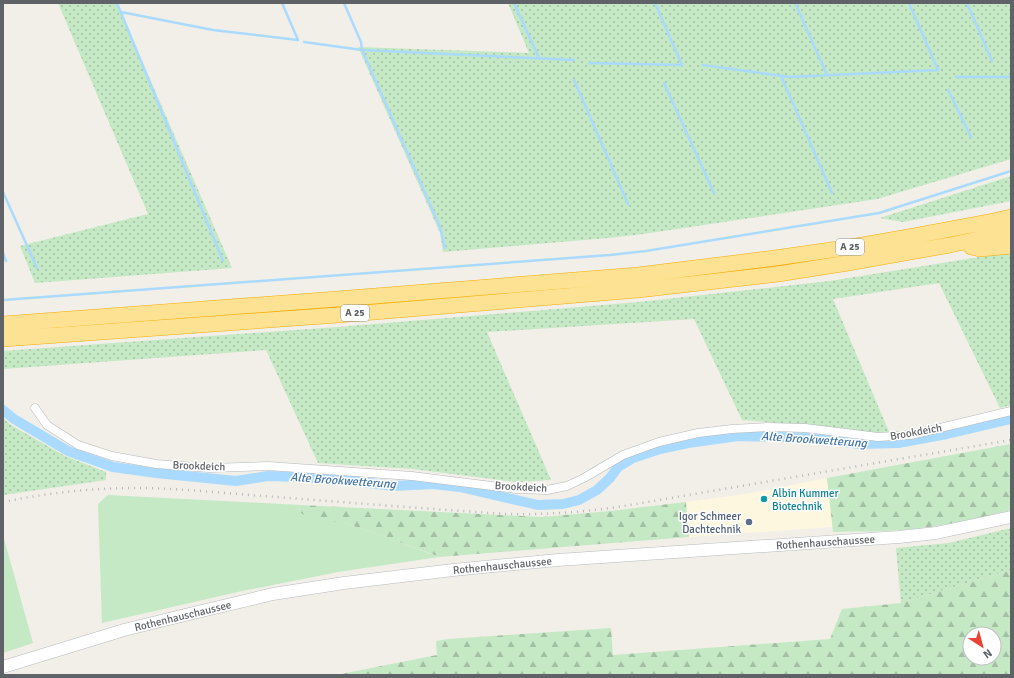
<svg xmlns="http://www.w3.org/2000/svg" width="1014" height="678" font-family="Signika,sans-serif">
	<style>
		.commercial { fill: #fef7e0 }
		.grass { fill: url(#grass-dots) }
		.forest { fill: url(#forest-firs); fill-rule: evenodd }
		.garden { fill: #c5e8c5 }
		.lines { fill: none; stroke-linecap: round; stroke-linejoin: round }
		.stream { stroke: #aadaff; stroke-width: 2.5 }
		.canal { stroke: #aadaff; stroke-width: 10 }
		.street-casing { stroke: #b5b8bc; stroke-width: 9 }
		.secondary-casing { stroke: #b6babf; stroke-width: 13 }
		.highway-casing { stroke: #f9ab00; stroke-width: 16 }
		.street { stroke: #fff; stroke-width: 8 }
		.secondary { stroke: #fff; stroke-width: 12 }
		.highway { stroke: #fde293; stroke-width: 15 }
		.rail { stroke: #b6b7b8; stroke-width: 2.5; stroke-dasharray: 1 5; stroke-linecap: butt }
		.culture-dot { fill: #0f9aa8; stroke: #fff; stroke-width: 1.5 }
		.service-dot { fill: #5c6f8a; stroke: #fff; stroke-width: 1.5 }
		.labels { text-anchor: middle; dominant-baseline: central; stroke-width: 3; stroke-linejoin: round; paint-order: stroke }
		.shield { fill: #fff; stroke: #8f9295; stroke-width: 1 }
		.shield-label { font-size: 10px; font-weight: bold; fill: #5f6368 }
		.street-label { font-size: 11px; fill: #5f6368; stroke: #fff }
		.culture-label { font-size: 11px; fill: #0d838f; stroke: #fff; text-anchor: start }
		.service-label { font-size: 11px; fill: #4e5e75; stroke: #fff; text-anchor: end }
		.water-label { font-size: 12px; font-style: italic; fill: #4174aa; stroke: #fff }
	</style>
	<defs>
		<pattern id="grass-dots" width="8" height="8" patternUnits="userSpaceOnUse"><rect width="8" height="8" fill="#c5e8c5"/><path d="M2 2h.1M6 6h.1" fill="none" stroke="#a3c0a4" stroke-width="1.8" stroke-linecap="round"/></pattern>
		<pattern id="forest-firs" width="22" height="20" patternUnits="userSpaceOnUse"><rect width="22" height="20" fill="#c5e8c5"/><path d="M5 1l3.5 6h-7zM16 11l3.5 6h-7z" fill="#a3c0a4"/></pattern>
	</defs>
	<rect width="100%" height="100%" fill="#f1efe8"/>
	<!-- commercial -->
	<path class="commercial" d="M827,478L833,527L689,537L686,502L752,493Z"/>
	<!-- grass -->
	<path class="grass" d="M58,3H117L232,268L35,283L20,246L148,214Z
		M508,3H1011V159L877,199L643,234L608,238L443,252L440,233L358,47L529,53Z
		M1011,176V201L903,222L880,218Z
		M1011,252V405L1000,408L939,283L833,299L889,432L860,434L803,425L742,420L694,319L487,332L551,480L517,482L413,469L318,463L266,350L3,369V351L338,327L639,302L830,281Z
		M3,418L11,425L65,456L106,472V480L3,495Z
		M1011,528V570L901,603L896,548L949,543Z"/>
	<!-- forest -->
	<path class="forest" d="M1011,444V510C975,519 939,527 901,530C879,532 856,531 833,532L827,478Z
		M686,502L689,537L613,543L440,557L377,534L341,522L316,523L299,512L300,505L542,517L610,511Z
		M1011,570V675H336L437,655L436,641L448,639L611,628L613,655L830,639L842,609L901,603ZM970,634H994V658H970Z"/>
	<!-- garden -->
	<path class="garden" d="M108,495L300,505L299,512L316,522H341L377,534L439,557L338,572L242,591L102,623L98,504Z
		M3,535L33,643L3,653Z"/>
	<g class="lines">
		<!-- stream -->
		<path class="stream" d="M117,3L223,261
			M344,3L361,42L362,50L440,227L445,248
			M514,3L539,58
			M795,3L827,75
			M967,3L992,61
			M121,12L213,30L298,40L282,3
			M304,42L362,50L574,60
			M589,63L682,65L655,3
			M703,65L790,77L938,70L909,3
			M781,76L832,193
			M956,77H1011
			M574,80L628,204
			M664,83L714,193
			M948,90L971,137
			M3,192L37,268
			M3,253L6,261
			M3,300L610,255L646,251L879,213L1011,171"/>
		<!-- canal -->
		<path class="canal" d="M3,410L14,419L68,451L113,467L156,473L236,481L268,476L331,478L393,486L433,484L460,487L538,505L563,504L579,500L597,490L610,478L618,467L633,458L660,449L688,443L738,436L817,438L860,444L898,443L947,434L1011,419"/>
		<!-- street casing -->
		<g class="street-casing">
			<path id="street" d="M35,408L47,425L78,445L112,456L156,464L209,468L268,466L412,476L516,489L547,490L567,486L584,478L623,455L659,442L698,433L732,429L768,427L805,428L878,437L911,435L1011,411"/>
		</g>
		<!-- secondary casing -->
		<g class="secondary-casing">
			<g id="secondary">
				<path id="s1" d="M3,667L124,630L181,616L273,594L344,583L453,570L558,560L899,537L936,533L1011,517"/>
			</g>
		</g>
		<!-- highway casing -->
		<g class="highway-casing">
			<path id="highway" d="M971,247L980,249L1011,246
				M3,324L337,299L638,275L775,258L845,248L914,236L993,221L1011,217
				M3,339L338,315L638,290L778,274L848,263L950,245L1011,232"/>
		</g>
		<!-- street -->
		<use href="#street" class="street"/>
		<!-- secondary -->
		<use href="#secondary" class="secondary"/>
		<!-- highway -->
		<use href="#highway" class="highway"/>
		<!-- rail -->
		<path class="rail" d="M3,502C47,493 91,488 135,488C182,488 230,494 277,497C353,503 430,509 506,514C546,515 585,512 624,506L1011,440"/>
	</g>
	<!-- markers -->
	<circle class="culture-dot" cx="764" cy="499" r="4"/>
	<circle class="service-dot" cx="749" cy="522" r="4"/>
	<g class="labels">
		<!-- shield labels -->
		<g class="shield">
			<rect x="836" y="239" width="28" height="16" rx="3"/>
			<rect x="341" y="305" width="28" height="16" rx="3"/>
		</g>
		<g class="shield-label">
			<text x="850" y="247">A 25</text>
			<text x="355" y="313">A 25</text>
		</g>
		<!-- street labels -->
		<g class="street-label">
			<text transform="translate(916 432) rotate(-10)">Brookdeich</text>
			<text transform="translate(199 466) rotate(2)">Brookdeich</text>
			<text transform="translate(521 487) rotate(3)">Brookdeich</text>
			<text stroke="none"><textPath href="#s1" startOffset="835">Rothenhauschaussee</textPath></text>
			<text stroke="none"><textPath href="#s1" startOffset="511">Rothenhauschaussee</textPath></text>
			<text stroke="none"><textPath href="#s1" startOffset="187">Rothenhauschaussee</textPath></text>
		</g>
		<!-- culture labels -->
		<g class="culture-label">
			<text x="772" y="493">Albin Kummer<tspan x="772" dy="13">Biotechnik</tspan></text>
		</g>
		<!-- service labels -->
		<g class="service-label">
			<text x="741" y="516">Igor Schmeer<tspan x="741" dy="13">Dachtechnik</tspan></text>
		</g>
		<!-- water labels -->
		<g class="water-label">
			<text transform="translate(814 440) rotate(4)">Alte Brookwetterung</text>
			<text transform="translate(343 481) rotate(4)">Alte Brookwetterung</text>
		</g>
	</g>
	<!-- border -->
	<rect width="1014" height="678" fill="none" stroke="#5f6368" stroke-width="8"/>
	<!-- north arrow -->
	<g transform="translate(982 646) rotate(144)"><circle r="19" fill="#ffffff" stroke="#bfc1c3"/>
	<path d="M0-3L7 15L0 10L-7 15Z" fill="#ea4335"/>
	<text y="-6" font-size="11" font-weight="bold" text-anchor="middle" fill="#5f6368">N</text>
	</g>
</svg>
